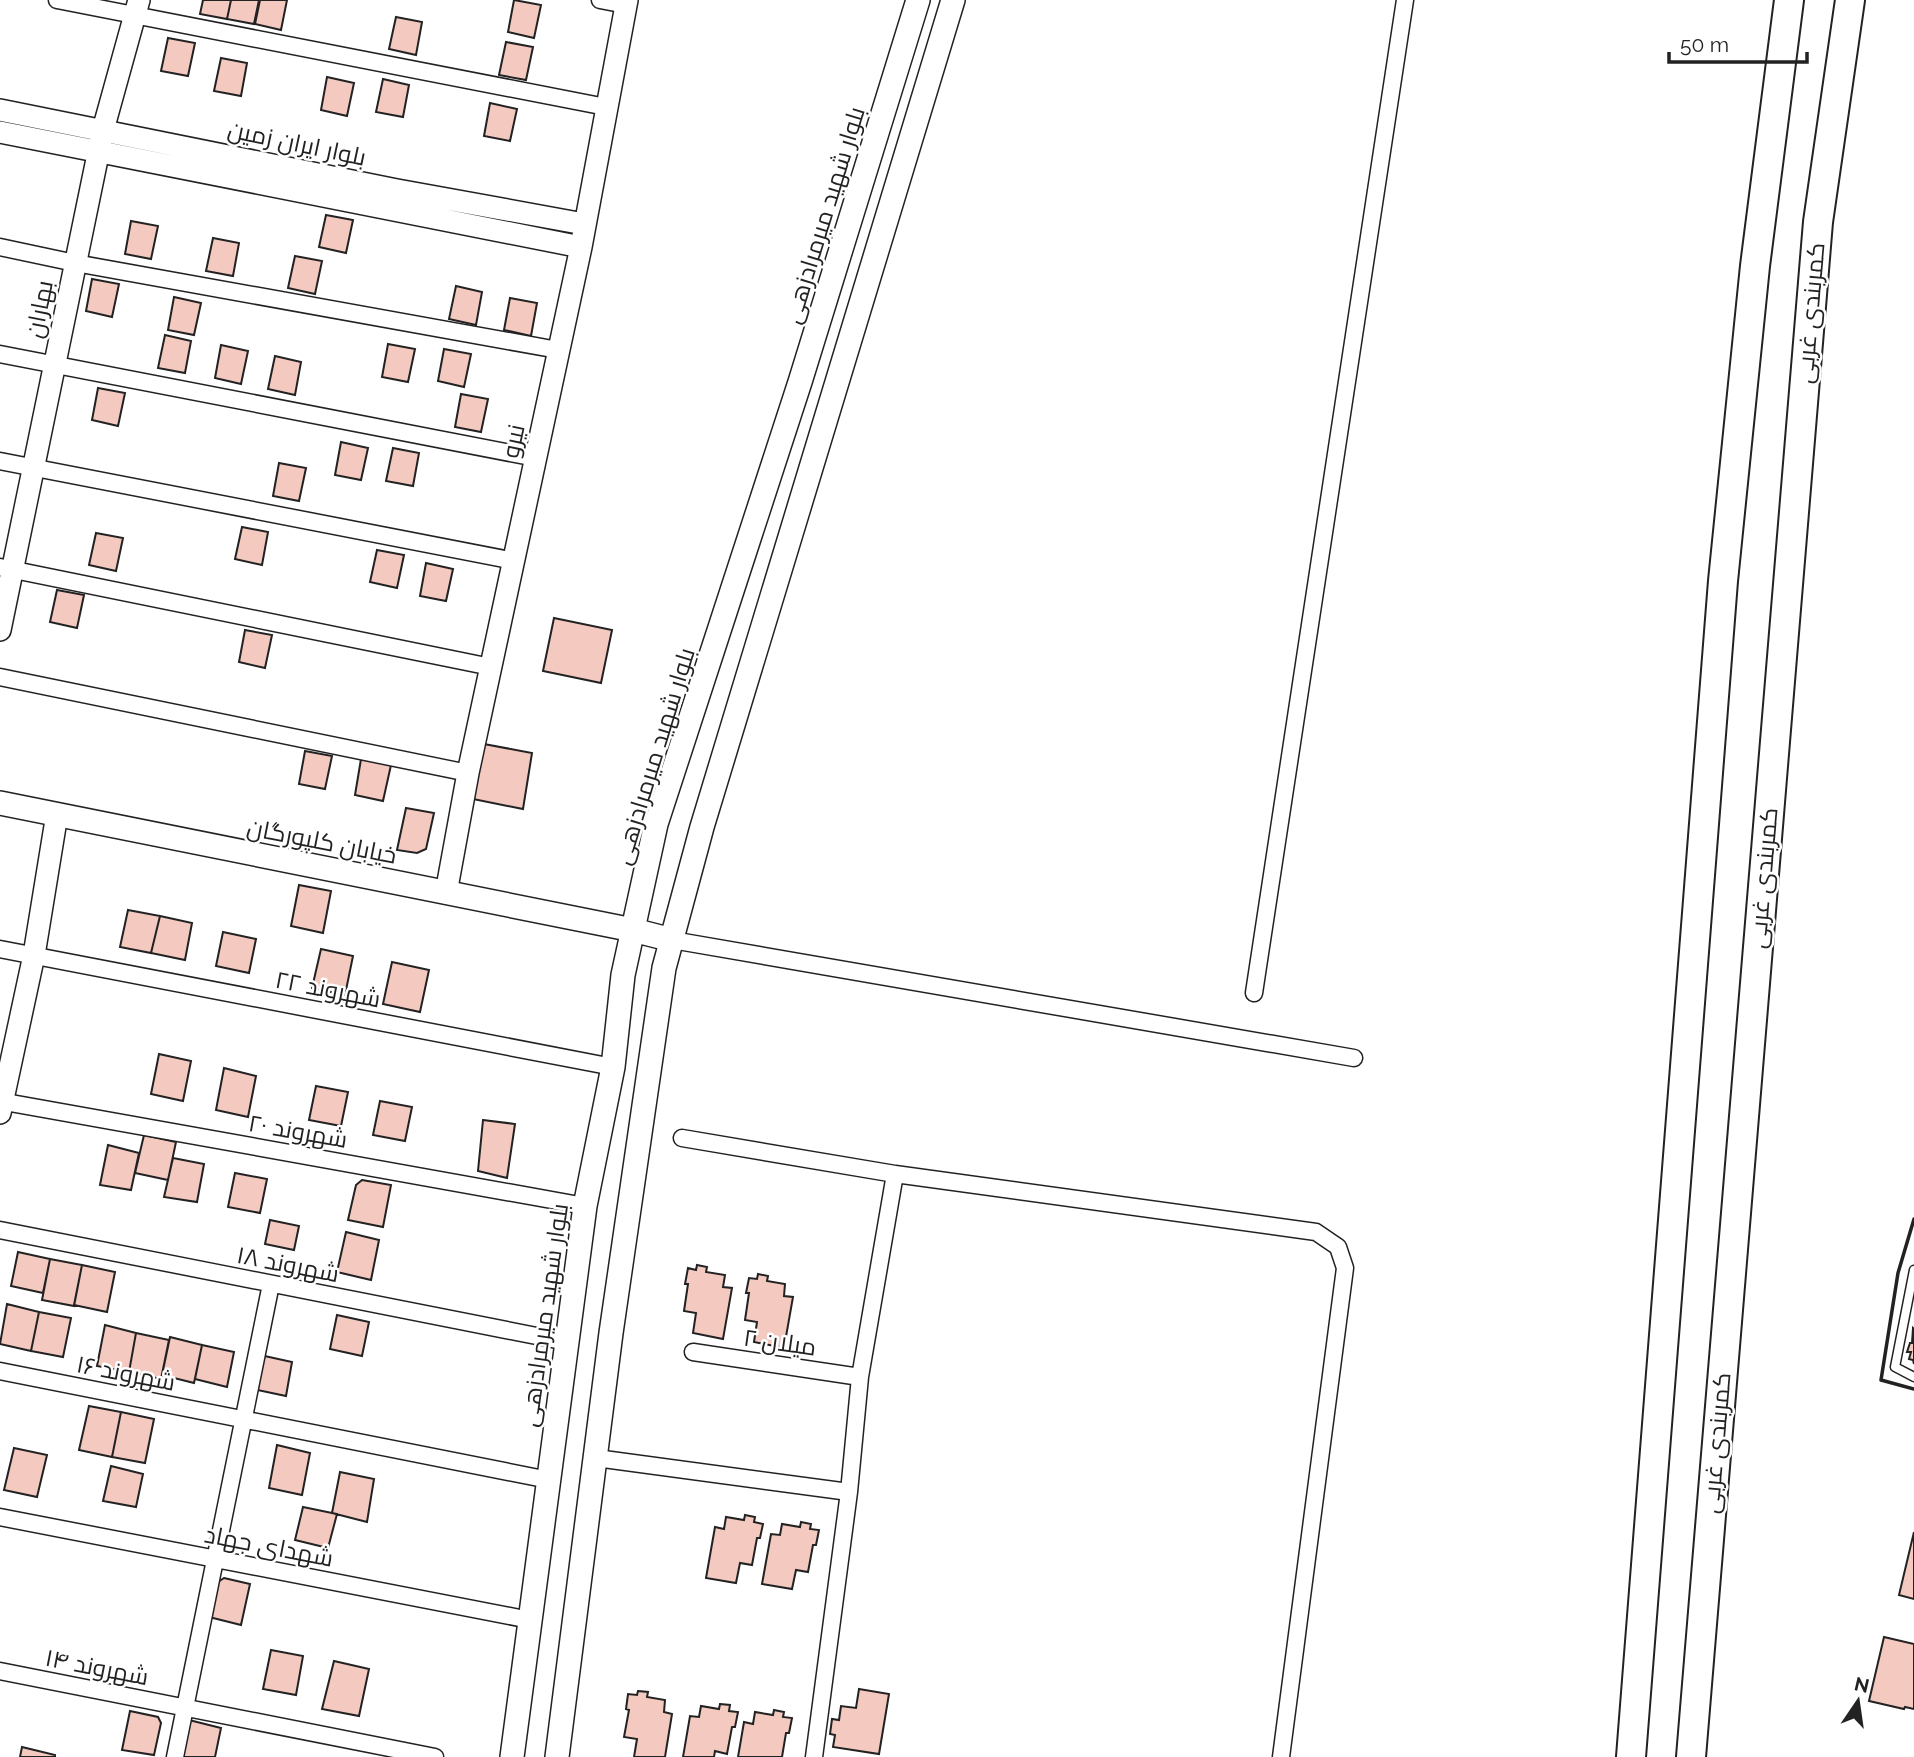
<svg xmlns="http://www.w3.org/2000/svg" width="1914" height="1757" font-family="Raleway,Cairo,sans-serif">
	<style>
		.building { fill: #f3c9c0; stroke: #222; stroke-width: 2 }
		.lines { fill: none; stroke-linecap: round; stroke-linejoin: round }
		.service-casing { stroke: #222; stroke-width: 11 }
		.minor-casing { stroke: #222; stroke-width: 19 }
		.tertiary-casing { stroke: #222; stroke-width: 24 }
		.secondary-casing { stroke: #222; stroke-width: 26 }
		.trunk-casing { stroke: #222; stroke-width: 32 }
		.service { stroke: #fff; stroke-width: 8 }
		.minor { stroke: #fff; stroke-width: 16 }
		.tertiary { stroke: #fff; stroke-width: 21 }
		.secondary { stroke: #fff; stroke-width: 23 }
		.trunk { stroke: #fff; stroke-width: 28 }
		.wall { stroke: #222; stroke-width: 3.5 }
		.labels { text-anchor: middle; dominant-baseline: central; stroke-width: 5; stroke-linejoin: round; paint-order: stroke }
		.street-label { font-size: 24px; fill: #222; stroke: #fff }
	</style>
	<rect width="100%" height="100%" fill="#fff"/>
	<!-- building -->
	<path class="building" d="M203,0H231L227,19L200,14Z
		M231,0H259L254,24L227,19Z
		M260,0H287L281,30L255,24Z
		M514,0L541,5L534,38L508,32Z
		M396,17L422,22L416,55L389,49Z
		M168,38L195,43L188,76L161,71Z
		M506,42L533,47L526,80L499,75Z
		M221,58L247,63L241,96L214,91Z
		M327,77L354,83L347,116L321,110Z
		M383,79L409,85L403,117L376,112Z
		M490,103L517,109L510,141L484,136Z
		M326,215L353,220L346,253L319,247Z
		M131,221L158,226L151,259L125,254Z
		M213,238L239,243L233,276L206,271Z
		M295,256L322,261L315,294L288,288Z
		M92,279L119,284L112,317L86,311Z
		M456,286L482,292L476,325L449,319Z
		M174,297L201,303L194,335L168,330Z
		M510,298L537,303L531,336L504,330Z
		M165,335L191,341L185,373L158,368Z
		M388,344L415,349L408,382L382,377Z
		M221,345L248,351L241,384L215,378Z
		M444,349L471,354L464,387L438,381Z
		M275,356L301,362L295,395L268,389Z
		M98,388L125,393L118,426L92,420Z
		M461,394L488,399L481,432L455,427Z
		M341,442L368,448L361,480L335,475Z
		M393,448L419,453L413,486L386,481Z
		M279,463L306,468L299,501L273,496Z
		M242,527L268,532L262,565L235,559Z
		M96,533L123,538L116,571L89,565Z
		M377,550L404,555L397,588L370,582Z
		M426,563L453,569L446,601L420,596Z
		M57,590L84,595L77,628L50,622Z
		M554,618L612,630L601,683L543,671Z
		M245,630L272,635L265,668L239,662Z
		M484,744L532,753L523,809L473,799Z
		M305,751L332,756L325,789L299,784Z
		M361,759L391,765L383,801L355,795Z
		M406,808L434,813L426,849L417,853L397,850Z
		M299,885L331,891L323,933L291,926Z
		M128,910L160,916L151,953L120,947Z
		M160,916L192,923L185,960L151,953Z
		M223,932L256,939L249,973L216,966Z
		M321,949L353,956L345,995L312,988Z
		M392,962L429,970L420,1012L383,1004Z
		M159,1054L191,1061L183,1101L151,1094Z
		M224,1068L256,1076L248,1117L216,1110Z
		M316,1086L348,1092L341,1126L309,1120Z
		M380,1101L412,1107L405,1141L373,1135Z
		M483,1120L515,1124L507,1178L478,1171Z
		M144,1135L176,1142L168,1180L135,1173Z
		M108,1145L139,1153L131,1190L100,1185Z
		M173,1158L204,1164L197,1202L164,1197Z
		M235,1173L267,1179L260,1213L228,1207Z
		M362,1180L391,1185L383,1227L348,1220L356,1185Z
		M270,1220L299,1226L294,1250L265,1244Z
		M346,1232L379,1240L371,1280L337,1272Z
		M18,1252L50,1259L43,1293L11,1286Z
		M50,1259L82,1265L74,1306L42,1300Z
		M82,1265L115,1272L107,1312L74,1305Z
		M697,1265L707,1267L706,1272L725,1275L723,1287L732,1288L723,1339L693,1333L696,1313L684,1311L688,1284H685L688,1268L696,1270Z
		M758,1274L768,1276L767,1281L785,1284L784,1296L793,1297L784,1348L754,1342L757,1322L745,1320L749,1293H746L749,1278L757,1279Z
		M7,1304L39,1312L31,1351L0,1344Z
		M39,1312L71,1318L63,1357L31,1351Z
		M337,1315L369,1322L362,1356L330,1349Z
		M105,1325L136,1333L129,1372L97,1366Z
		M1913,1328L1914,1329V1364L1913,1360L1909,1359L1911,1352H1907L1910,1343H1912Z
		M136,1333L169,1340L161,1379L129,1372Z
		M170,1337L202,1345L194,1383L162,1375Z
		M202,1345L234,1352L227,1387L195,1379Z
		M260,1355L292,1362L286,1396L253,1389Z
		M89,1406L121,1412L112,1457L79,1450Z
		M121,1412L154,1419L145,1463L112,1457Z
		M277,1445L310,1453L302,1495L269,1488Z
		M14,1448L47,1455L37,1497L4,1490Z
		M111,1466L143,1474L136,1507L103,1501Z
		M340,1472L374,1479L367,1522L332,1513Z
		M303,1507L337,1514L328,1548L295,1540Z
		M745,1515L755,1517L754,1522L763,1524L760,1538H757L752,1565L740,1563L736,1583L706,1578L715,1527L724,1529L726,1517L744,1520Z
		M801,1522L811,1524L810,1529L819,1530L816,1545H813L808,1572L796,1570L792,1589L762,1584L771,1534L780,1535L782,1524L800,1527Z
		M1914,1532V1599L1899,1595Z
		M224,1578L250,1584L241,1625L209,1617L215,1584Z
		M1884,1637L1914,1644V1709L1905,1707L1904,1709L1869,1701Z
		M271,1650L303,1656L296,1695L263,1689Z
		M334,1661L369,1669L359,1716L322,1709Z
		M859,1689L889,1694L879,1754L833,1747L835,1735L830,1734L832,1719L839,1720L841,1706L856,1708Z
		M638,1691L648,1692L647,1697L665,1700L664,1712L672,1714L665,1757H634L637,1739L624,1737L629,1710L626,1709L628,1694L637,1695Z
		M720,1704L730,1705L729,1711L738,1712L735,1727H732L727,1754L715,1751L714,1757H683L690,1716L699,1717L701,1706L719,1709Z
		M774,1710L784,1712L783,1717L792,1718L789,1733H786L782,1757H738L744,1722L753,1724L755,1712L773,1715Z
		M130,1711L158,1717L161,1723L154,1755L122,1750Z
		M189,1720L221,1728L215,1757H183Z
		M22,1747L55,1755V1757H20Z"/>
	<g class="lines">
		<!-- service casing -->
		<g class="service-casing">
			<path id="service" d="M1914,1270L1895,1367L1914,1377"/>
		</g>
		<!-- minor casing -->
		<g class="minor-casing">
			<path id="minor" d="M57,0L606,107
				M600,0L626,5
				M0,247L75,263L558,350
				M0,354L536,458
				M0,461L515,561
				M0,567L491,667
				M0,677L468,773
				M672,940L1354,1058
				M0,949L613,1067
				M1254,993L1405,0
				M0,1101L585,1206
				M682,1138L895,1174L1316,1232L1338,1247L1345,1268L1281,1757
				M0,1230L567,1342
				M693,1352L860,1377
				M0,1371L549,1480
				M596,1458L849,1492
				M0,1517L530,1620
				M0,1671L435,1757
				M175,1757L271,1284
				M814,1757L849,1492L860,1377L895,1174"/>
		</g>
		<!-- tertiary casing -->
		<g class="tertiary-casing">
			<path id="tertiary" d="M0,110L397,190L584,224
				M0,132L581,247
				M0,630L103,130L139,0
				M446,893L468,773L581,247L627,0
				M0,1113L34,955L57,814"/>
		</g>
		<!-- secondary casing -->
		<g class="secondary-casing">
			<path id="secondary" d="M0,803L633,930L672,940
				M512,1757L585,1206L613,1067L623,975L656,824L800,382L918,0
				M557,1757L611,1333L664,968L702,827L953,0"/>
		</g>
		<!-- trunk casing -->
		<g class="trunk-casing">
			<path id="trunk" d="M1631,1757L1723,581L1755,266L1789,0
				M1691,1757L1818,222L1850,0"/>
		</g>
		<!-- service -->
		<use href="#service" class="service"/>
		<!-- minor -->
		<use href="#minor" class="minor"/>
		<!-- tertiary -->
		<use href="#tertiary" class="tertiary"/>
		<!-- secondary -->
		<use href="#secondary" class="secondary"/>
		<!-- trunk -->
		<use href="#trunk" class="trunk"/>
		<!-- wall -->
		<path class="wall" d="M1914,1219L1898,1273L1881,1380L1914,1389"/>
	</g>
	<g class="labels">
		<!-- street labels -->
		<g class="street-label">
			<text transform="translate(297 143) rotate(12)">بلوار ایران زمین</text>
			<text transform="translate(824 215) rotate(-73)">بلوار شهید میرمرادزهی</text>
			<text transform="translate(39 309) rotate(-79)">بهاران</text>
			<text transform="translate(1810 313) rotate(-85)">کمربندی غربی</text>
			<text transform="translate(513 441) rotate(-78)">نیرو</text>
			<text transform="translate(654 756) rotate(-73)">بلوار شهید میرمرادزهی</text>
			<text transform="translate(322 841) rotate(11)">خیابان کلپورگان</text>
			<text transform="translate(1763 878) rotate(-85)">کمربندی غربی</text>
			<text transform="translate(328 989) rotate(11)">شهروند ۲۲</text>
			<text transform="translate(298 1131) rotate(10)">شهروند ۲۰</text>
			<text transform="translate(288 1264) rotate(11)">شهروند ۱۸</text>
			<text transform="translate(544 1315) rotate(-82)">بلوار شهید میرمرادزهی</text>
			<text transform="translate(780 1342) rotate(8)">میلان ۲</text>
			<text transform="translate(126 1373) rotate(11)">شهروند ۱۶</text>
			<text transform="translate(1716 1443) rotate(-85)">کمربندی غربی</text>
			<text transform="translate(269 1546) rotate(11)">شهدای جهاد</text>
			<text transform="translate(97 1667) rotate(11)">شهروند ۱۴</text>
		</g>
	</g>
	<!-- north arrow -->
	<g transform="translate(1858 1701) rotate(13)" stroke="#ffffff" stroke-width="5" paint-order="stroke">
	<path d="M0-5L12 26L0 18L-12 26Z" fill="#222222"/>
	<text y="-10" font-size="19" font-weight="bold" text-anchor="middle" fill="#222222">N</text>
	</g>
	<!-- scale -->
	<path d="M1669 52v10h138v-10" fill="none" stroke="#222222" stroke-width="3.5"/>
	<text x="1680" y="52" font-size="21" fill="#222222" stroke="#ffffff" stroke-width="5" paint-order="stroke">50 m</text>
</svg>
